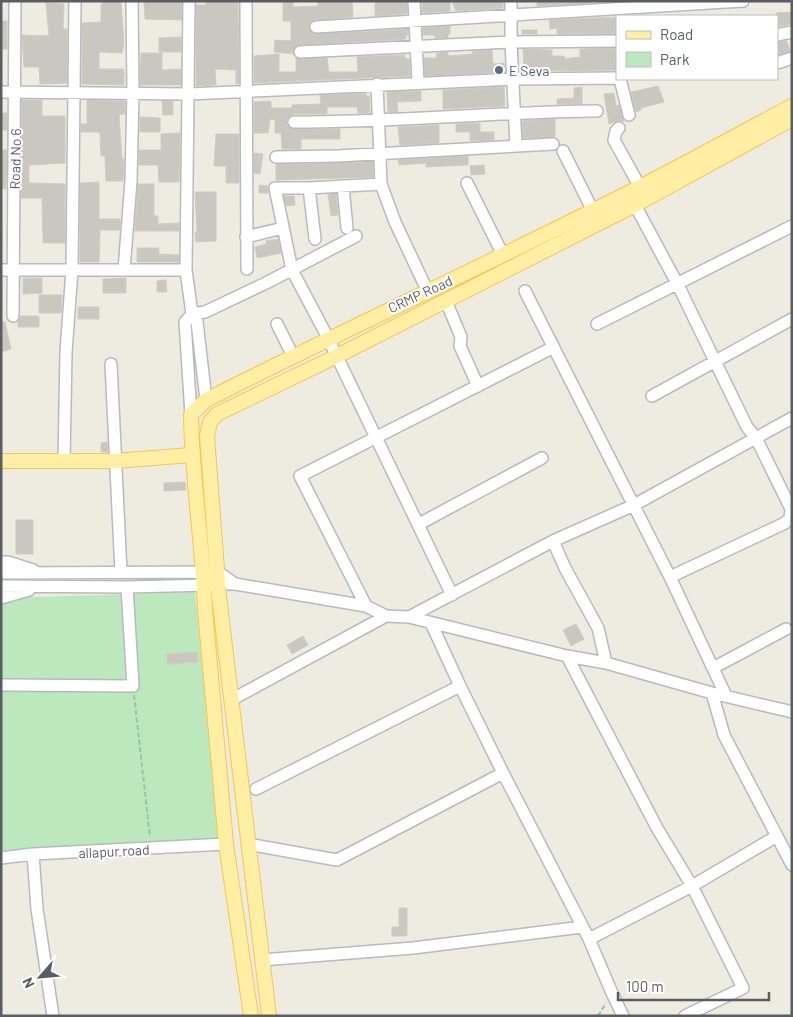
<svg xmlns="http://www.w3.org/2000/svg" width="793" height="1017" font-family="Barlow,sans-serif">
	<style>
		.green { fill: #bde7bc }
		.building { fill: #cac7c0; stroke: #d2ccbf }
		.lines { fill: none; stroke-linecap: round; stroke-linejoin: round }
		.minor-casing { stroke: #b7babf; stroke-width: 14 }
		.major-casing { stroke: #f8c550; stroke-width: 16 }
		.path { stroke: #94c8a3; stroke-width: 2; stroke-dasharray: 5 2.5; stroke-linecap: butt }
		.minor { stroke: #fff; stroke-width: 11 }
		.major { stroke: #ffefa5; stroke-width: 14 }
		.service-dot { fill: #5c6f8a; stroke: #fff; stroke-width: 2 }
		.labels { text-anchor: middle; dominant-baseline: central; stroke-width: 4; stroke-linejoin: round; paint-order: stroke }
		.service-label { font-size: 14px; fill: #4e5e75; stroke: #fff; text-anchor: start }
		.street-label { font-size: 14px; fill: #5a5e63; stroke: #fff }
	</style>
	<rect width="100%" height="100%" fill="#eeebe1"/>
	<!-- green -->
	<path class="green" d="M195,592L219,840L1,852V598Z"/>
	<!-- building -->
	<path class="building" d="M103,1H120L121,3L124,44L122,53L99,52V69H124V85L82,84V23L101,22V4H103Z
		M144,1H182L181,20L145,19Z
		M206,1H238L239,84H236V70L215,69L216,85L196,86V5H206Z
		M318,1H352L353,17L312,21L309,27L313,34L408,29V35H406V39L300,45L294,48L293,54L274,52L275,40L291,41V21H283V2H293V7L318,6Z
		M375,1H407V14L375,16Z
		M422,1H450V11L422,13Z
		M452,1H503V8L456,11Z
		M537,1H591V3L537,6Z
		M46,3L64,4L63,29H67V83L40,84L39,67H24L22,35L49,36Z
		M792,12V24L778,27L776,13Z
		M617,17V34H557V28L550,29L549,20Z
		M1,21H7V49H1Z
		M450,26V34H448V38H435L434,35H423V28Z
		M522,30H537V34H522Z
		M181,37V52H159V38Z
		M787,41L790,51L777,55V42Z
		M617,48V70L524,71L523,49L552,50V56H564L565,59L580,57V49Z
		M492,50L493,64L504,63L505,72L425,76L424,58H436L437,53L448,52V56L473,54L472,51Z
		M141,53H162V70L181,69V85H140Z
		M279,54V72H296V58H327L329,72H358L357,57L405,55V58L409,59L410,76L254,83V56Z
		M658,86L664,102L641,108V110L636,112L631,92Z
		M504,87L505,106L443,109V90Z
		M582,87V104H557V99L574,98V88Z
		M421,91V101L397,102L398,112H388L387,92Z
		M366,93V96H369L370,113H358L357,107H327V114H294L287,119V125L294,129H340V139H301V149H282L281,133H275V120L270,119L268,133H254V102L271,101V108H292V105L321,104L320,95Z
		M614,93L616,106L619,105L624,121H618L609,124L604,94Z
		M22,100H42V116H65V163L29,165V183L65,184V243H43L42,198H21Z
		M87,100L125,101V114L119,115L122,159H124L123,181H106L105,156H101L100,132H81V124H87Z
		M162,101H173V115H163Z
		M1,113H7V130H1Z
		M140,117L160,118V132H140Z
		M555,119V137L523,138L522,121Z
		M480,123V132H494V140L470,141V132H456V124Z
		M439,125V143L400,145L398,127Z
		M180,133L179,182H159L158,165H139V150H161V134Z
		M216,134H239V183H226V166H214Z
		M1,150H7L6,189L1,188Z
		M254,153L263,154L260,174L254,173Z
		M468,156V165L426,167V163L399,165L398,160Z
		M373,162V177L276,180V164Z
		M484,165L485,174L471,175L470,166Z
		M99,182V219H120V230H100L99,262H80V183Z
		M138,184H154V216H158V224L179,223V231H135Z
		M259,185L268,186V193H259Z
		M195,192H216V241L196,242L195,232H197Z
		M328,194H336L338,215L331,216Z
		M284,196H294L295,205L286,206Z
		M278,239L281,253L257,258L255,247L267,244L266,241Z
		M137,248H159V254L179,255V262H137Z
		M23,278H42V293L23,294Z
		M126,278V293H103V279Z
		M166,280L167,292H157V281Z
		M39,295H62L61,313H39Z
		M78,307H99V319H78Z
		M20,316H39V327H18V322Z
		M1,322H5L11,349L1,352Z
		M107,442L108,452H101V443Z
		M185,482L186,490L164,491V483Z
		M16,520H33V554H16Z
		M576,624L584,639L571,646L563,630Z
		M303,636L308,645L292,654L287,645Z
		M197,652L198,662L167,664V654Z
		M399,908H407V936H392V927H399Z"/>
	<g class="lines">
		<!-- minor casing -->
		<g class="minor-casing">
			<path id="minor" d="M189,1L186,270L192,314L197,322L206,400
				M246,1L247,269
				M414,1L418,82
				M511,1V42L516,146
				M316,27L743,1
				M777,35L792,32
				M300,52L511,42L617,41
				M777,63L792,58
				M620,79L629,115
				M377,84L381,184L309,188H275L292,270L328,338L452,595
				M1,92L189,94L513,79L617,78
				M294,122C395,122 496,112 597,111
				M619,128L616,131L614,140L640,187
				M563,151L593,211
				M276,157L338,156L553,144
				M467,183L503,255
				M381,184L395,222L427,290
				M343,186L347,228
				M309,188L315,239
				M635,205L678,285L747,427L756,438L791,509L790,518L785,523L670,577
				M246,237L283,228
				M1,270H186
				M124,270L131,181L133,92L132,1
				M525,291L670,577L726,696
				M446,301L461,337L460,346L478,386
				M13,316L15,1
				M277,324L293,356
				M597,324L792,226
				M111,364L121,572
				M652,396L792,319
				M191,415L185,322L192,314L205,312L266,283L356,236
				M64,460L66,352L72,270L75,1
				M419,524L542,458
				M553,541L565,568L598,628L606,663
				M1,562H8L33,570
				M1,573L218,572L235,584H229
				M235,584L366,606L386,616L409,617L567,656L606,663L712,693L792,712
				M1,586L127,587L211,585
				M1,598L29,590
				M366,606L300,476L552,348
				M409,617L553,541L634,505L792,418
				M431,623L460,686L503,773L589,939L612,993L623,1016
				M567,656L657,828L692,886L743,988L685,1016
				M713,668L786,629
				M1,685L133,686L127,587
				M712,693L724,735L792,865
				M231,700L386,616
				M256,789L460,686
				M248,844L337,860L503,773
				M33,854L37,909L53,1016
				M1,858L33,854L226,844
				M589,939L692,886L777,836
				M262,960L413,948L582,927"/>
		</g>
		<!-- major casing -->
		<g class="major-casing">
			<path id="major" d="M1,461H115L191,455
				M251,1016L226,844L205,610C203,545 192,480 191,415L206,400C346,329 488,264 628,193C683,165 737,135 792,106
				M269,1016L219,596L207,436L210,422L217,414L337,356L635,205L792,119"/>
		</g>
		<!-- path -->
		<path class="path" d="M134,695L150,837
			M598,1016L606,1003"/>
		<!-- minor -->
		<use href="#minor" class="minor"/>
		<!-- major -->
		<use href="#major" class="major"/>
	</g>
	<!-- markers -->
	<circle class="service-dot" cx="499" cy="70" r="5"/>
	<g class="labels">
		<!-- service labels -->
		<g class="service-label">
			<text x="509" y="70">E Seva</text>
		</g>
		<!-- street labels -->
		<g class="street-label">
			<text transform="translate(15 159) rotate(-89)">Road No 6</text>
			<text transform="translate(420 294) rotate(-25)">CRMP Road</text>
			<text transform="translate(114 851) rotate(-3)">allapur road</text>
		</g>
	</g>
	<!-- border -->
	<rect width="793" height="1017" fill="none" stroke="#5a5e63" stroke-width="5"/>
	<!-- legend -->
	<rect x="616" y="15" width="162" height="65" fill="#ffffff" stroke="#bdbfc1"/>
	<rect x="626" y="31" width="25" height="8" fill="#ffefa5" stroke="#bdbfc1"/>
	<text x="660" y="40" font-size="15" fill="#5a5e63">Road</text>
	<rect x="626" y="52" width="25" height="15" fill="#bde7bc" stroke="#bdbfc1"/>
	<text x="660" y="65" font-size="15" fill="#5a5e63">Park</text>
	<!-- north arrow -->
	<g transform="translate(40 977) rotate(243)" stroke="#ffffff" stroke-width="4" paint-order="stroke">
	<path d="M0-4L9 19L0 12L-9 19Z" fill="#5a5e63"/>
	<text y="-8" font-size="14" font-weight="bold" text-anchor="middle" fill="#5a5e63">N</text>
	</g>
	<!-- scale -->
	<path d="M618 992v8h151v-8" fill="none" stroke="#5a5e63" stroke-width="2.5"/>
	<text x="626" y="992" font-size="15" fill="#5a5e63" stroke="#ffffff" stroke-width="4" paint-order="stroke">100 m</text>
</svg>
